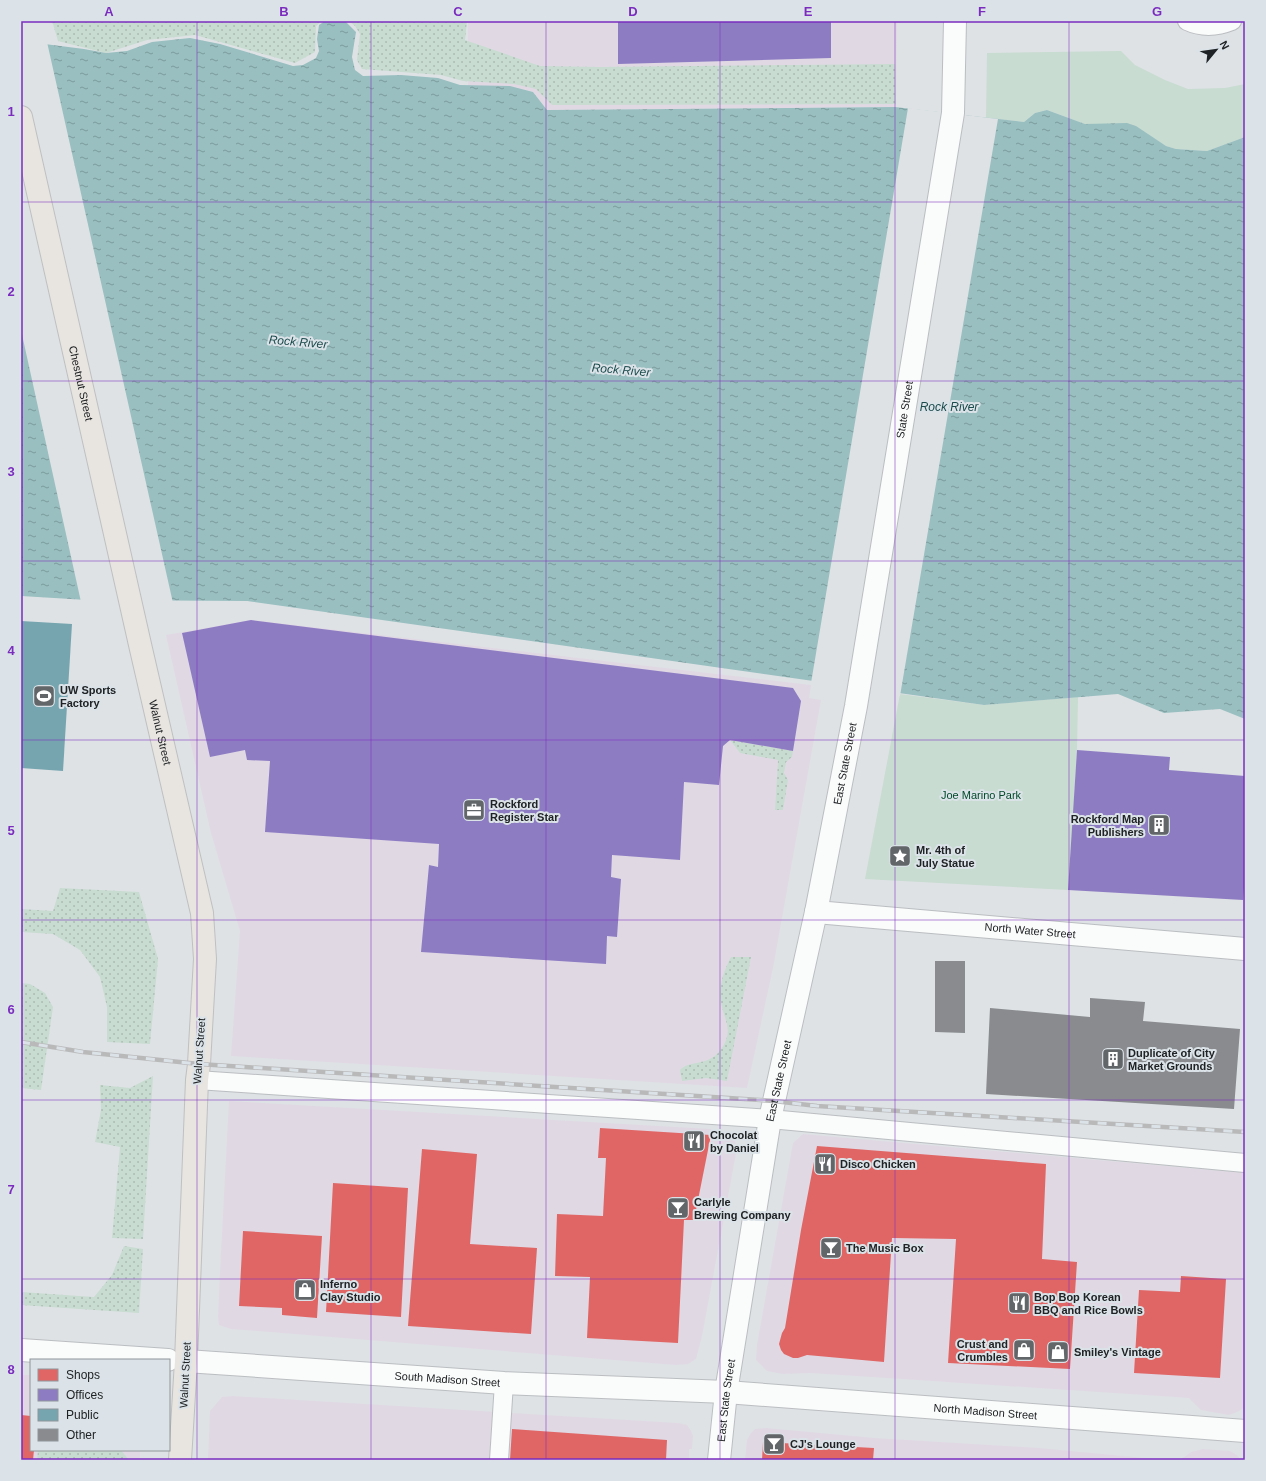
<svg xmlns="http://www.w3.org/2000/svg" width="1266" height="1481" font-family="Helvetica,sans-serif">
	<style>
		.commercial { fill: #e0d9e4 }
		.grass { fill: url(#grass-dots) }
		.park { fill: #c8dcd1 }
		.water { fill: url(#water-ripples) }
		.pier { fill: #dee2e5 }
		.shops { fill: #e06666 }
		.offices { fill: #8e7cc3 }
		.public { fill: #76a5af }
		.building { fill: #898b8e }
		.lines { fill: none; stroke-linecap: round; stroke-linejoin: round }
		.lane-casing { stroke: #bbbec1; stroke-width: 20 }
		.street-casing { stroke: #bbbec1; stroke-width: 24 }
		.secondary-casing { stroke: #bbbec1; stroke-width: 24 }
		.primary-casing { stroke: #bec0c2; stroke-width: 24 }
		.lane { stroke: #fafbfb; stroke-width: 18 }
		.street { stroke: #fafbfb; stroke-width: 22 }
		.secondary { stroke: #fafbfb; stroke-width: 22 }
		.primary { stroke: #e8e5e0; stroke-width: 22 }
		.rail-casing { stroke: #b9b9ba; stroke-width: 4.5 }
		.rail { stroke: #dbe3e8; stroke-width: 3; stroke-dasharray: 9; stroke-linecap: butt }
		.grid { fill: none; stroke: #7b2cbf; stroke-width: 1; stroke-opacity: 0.55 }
		.labels { text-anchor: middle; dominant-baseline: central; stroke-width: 4; stroke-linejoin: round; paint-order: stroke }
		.street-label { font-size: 11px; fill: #202325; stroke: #dbe3e8 }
		.poi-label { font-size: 11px; font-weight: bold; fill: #202325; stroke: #dbe3e8; text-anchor: start }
		.park-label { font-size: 11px; fill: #024929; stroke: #dbe3e8 }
		.water-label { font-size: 12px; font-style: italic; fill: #1a4a4b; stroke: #dbe3e8 }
		.neatline { fill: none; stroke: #7b2cbf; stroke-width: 1.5 }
		.grid-label { font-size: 13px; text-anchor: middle; font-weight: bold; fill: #7b2cbf }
	</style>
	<defs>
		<pattern id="grass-dots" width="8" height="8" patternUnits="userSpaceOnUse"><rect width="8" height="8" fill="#c8dcd1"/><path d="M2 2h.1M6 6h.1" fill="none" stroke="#acbcb3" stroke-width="1.8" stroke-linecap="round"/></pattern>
		<pattern id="water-ripples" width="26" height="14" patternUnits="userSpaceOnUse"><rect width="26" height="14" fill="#99bfc0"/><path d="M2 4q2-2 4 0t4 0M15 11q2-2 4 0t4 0" fill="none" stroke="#7c9b9c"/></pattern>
	</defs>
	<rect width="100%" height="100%" fill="#dee2e5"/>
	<!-- commercial -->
	<path class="commercial" d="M468,21H902V22L897,23L896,104L895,107L547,110L533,92L510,86H468Z
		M251,620L811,685L809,698L821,700L773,968L747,1088L231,1056L240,931L211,833L166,635Z
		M229,1101L710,1129L722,1135L734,1138L737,1148L702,1336L696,1359L688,1364L676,1365L231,1329L219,1325L218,1317L220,1271Z
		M803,1134L1245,1173V1406L1244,1408L1237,1412L1229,1415L1201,1410L1189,1398L811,1373L783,1374L767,1371L756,1360L757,1345L793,1143Z
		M21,1375H31V1450H140V1460H21Z
		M233,1396L678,1423L687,1425L691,1431L693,1436L692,1449H689V1460H208L210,1411L222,1397Z
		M766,1428L875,1438L1039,1448L1166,1460H745L747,1440L751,1433L755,1429Z
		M1203,1449L1230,1451L1237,1455L1241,1460H1180L1191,1452Z"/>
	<!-- grass -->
	<path class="grass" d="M50,21H322L316,26L315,52L295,63L195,35L147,40L106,53L58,41L53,24Z
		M349,21H467L465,40L540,66L600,67L895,64L896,104L552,105L536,89L514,84L463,81L441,75L362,69L357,60L360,34L355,26Z
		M730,740L793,751L792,757L786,762L784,773L788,780L783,810H775L778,760L740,753Z
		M60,888L139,892L158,959L150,1044L107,1042V1007L100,977L80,950L53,934L21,932V909L53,911Z
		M731,957H751L727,1081L706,1078L682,1081L680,1070C689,1060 706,1066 718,1053C738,1030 721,1018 720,995C720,982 725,968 731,957Z
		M21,983L30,984L45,993L53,1007L41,1090L21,1088Z
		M153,1076L143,1239L112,1238L120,1147L95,1142L101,1110L100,1085L130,1088Z
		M124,1246L143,1249L139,1313L21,1305V1292L94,1297L112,1275Z
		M38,1450H121L129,1460H37Z"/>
	<!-- park -->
	<path class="park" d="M1121,51L1135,65L1165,80L1188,89L1225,88L1245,84V137L1207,151L1176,149L1166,146L1153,138L1111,124H1085L1047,110L1035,113L1024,122L986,118L987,53Z
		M900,694L984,705L1078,697L1077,750L1068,890L865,879Z"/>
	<!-- water -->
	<path class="water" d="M325,21H345L356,32L352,57L355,70L363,76L401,75L438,78L460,85L510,86L533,92L547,110L895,107L1024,122L1035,113L1047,110L1085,124L1127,123L1136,126L1166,146L1176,149L1207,151L1245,137V719L1220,709L1164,713L1118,694L984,705L247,601L87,600L21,596V41L84,49L106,53L127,51L152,42L190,38L220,44L293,66L303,65L316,58L319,51L317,39L319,25Z"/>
	<!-- pier -->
	<path class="pier" d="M21,39L47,42L173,603L81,602L21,330Z
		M908,108L998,119L900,696L811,683Z"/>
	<!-- shops -->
	<path class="shops" d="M600,1128L711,1135L694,1220H684L678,1343L587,1338L590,1277L555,1276L557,1214L603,1216L606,1158H598Z
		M817,1146L1046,1164L1042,1259L1077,1262L1070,1369L948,1363L956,1239L892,1238L884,1362L807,1355L798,1358H793L784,1354L781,1350L779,1344L782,1333L785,1328L801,1230Z
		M422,1149L477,1154L470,1244L537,1248L531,1334L408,1326Z
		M333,1183L408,1188L401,1317L326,1312Z
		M243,1231L322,1236L317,1318L282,1315V1308L239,1306Z
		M1181,1276L1226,1279L1220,1378L1134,1373L1139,1290L1180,1292Z
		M21,1415L31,1416V1450H34L33,1460H21Z
		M512,1429L667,1440L666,1460H510Z
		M763,1442L874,1448L873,1460H762Z"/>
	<!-- offices -->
	<path class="offices" d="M618,21H831V58L618,64Z
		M251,620L793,688L801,701L793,751L730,740L723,746L719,785L684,782L680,860L612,855L611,877L621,879L617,937L607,936L606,964L421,952L429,865L438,867L439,844L265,832L270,761L247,760L245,750L210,757L182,633Z
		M1077,750L1170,757L1169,770L1245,776V874L1243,900L1068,890Z"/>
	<!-- public -->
	<path class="public" d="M21,621L72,624L63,771L21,768Z"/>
	<!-- building -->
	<path class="building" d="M935,961H965V1033L935,1032Z
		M1090,998L1145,1002L1143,1021L1240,1029L1234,1109L986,1094L990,1008L1090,1017Z"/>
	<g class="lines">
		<!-- lane casing -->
		<g class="lane-casing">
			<path id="lane" d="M1187,21C1202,28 1217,27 1232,21
				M197,1080L770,1119L1245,1163
				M499,1460L504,1383"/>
		</g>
		<!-- street casing -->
		<g class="street-casing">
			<g id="street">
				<path id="s1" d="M816,912L1245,949"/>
				<path d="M21,1350L168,1360"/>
			</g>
		</g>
		<!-- secondary casing -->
		<g class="secondary-casing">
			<g id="secondary">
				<path id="s2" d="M186,1361L504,1383L726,1392L1245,1431"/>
				<path id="s3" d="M719,1460L726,1392L770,1119L816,912L856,706L953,113L955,21"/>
			</g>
		</g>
		<!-- primary casing -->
		<g class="primary-casing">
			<g id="primary">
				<path id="s4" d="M21,117L141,649L202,913L205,959L199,1064L197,1080L186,1361L180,1460"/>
			</g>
		</g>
		<!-- lane -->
		<use href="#lane" class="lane"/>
		<!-- street -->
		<use href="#street" class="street"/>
		<!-- secondary -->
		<use href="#secondary" class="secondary"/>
		<!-- primary -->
		<use href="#primary" class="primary"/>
		<!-- rail casing -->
		<g class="rail-casing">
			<path id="rail" d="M21,1042L83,1052L199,1064L774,1101L817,1106L1245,1132"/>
		</g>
		<!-- rail -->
		<use href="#rail" class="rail"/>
	</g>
	<!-- grid -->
	<path class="grid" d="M197,21V1460M371,21V1460M546,21V1460M720,21V1460M895,21V1460M1069,21V1460M21,202H1245M21,381H1245M21,561H1245M21,740H1245M21,920H1245M21,1100H1245M21,1279H1245"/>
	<!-- icons -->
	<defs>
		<g id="stadium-square" transform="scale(1.15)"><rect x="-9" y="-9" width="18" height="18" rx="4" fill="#626668" stroke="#dbe3e8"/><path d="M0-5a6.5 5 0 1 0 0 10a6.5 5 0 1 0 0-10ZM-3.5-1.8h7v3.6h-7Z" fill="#fff"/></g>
		<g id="office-square" transform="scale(1.15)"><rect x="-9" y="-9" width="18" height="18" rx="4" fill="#626668" stroke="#dbe3e8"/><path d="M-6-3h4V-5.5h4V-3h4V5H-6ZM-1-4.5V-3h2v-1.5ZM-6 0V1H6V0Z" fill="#fff"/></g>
		<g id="building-square" transform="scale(1.15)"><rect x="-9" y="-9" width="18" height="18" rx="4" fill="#626668" stroke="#dbe3e8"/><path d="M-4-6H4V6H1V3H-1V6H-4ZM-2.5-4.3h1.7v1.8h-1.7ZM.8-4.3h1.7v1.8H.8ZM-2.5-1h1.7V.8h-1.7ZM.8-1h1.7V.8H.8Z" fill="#fff"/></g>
		<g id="sight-square" transform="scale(1.15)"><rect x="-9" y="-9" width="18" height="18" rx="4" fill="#626668" stroke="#dbe3e8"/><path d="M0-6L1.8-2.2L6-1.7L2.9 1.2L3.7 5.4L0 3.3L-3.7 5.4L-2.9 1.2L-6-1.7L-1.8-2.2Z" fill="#fff"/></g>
		<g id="restaurant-square" transform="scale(1.15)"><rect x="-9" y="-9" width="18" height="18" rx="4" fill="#626668" stroke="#dbe3e8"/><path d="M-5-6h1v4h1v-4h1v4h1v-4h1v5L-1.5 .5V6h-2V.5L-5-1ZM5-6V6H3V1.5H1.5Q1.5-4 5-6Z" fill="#fff"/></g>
		<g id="bar-square" transform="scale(1.15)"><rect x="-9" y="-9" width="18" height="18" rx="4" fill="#626668" stroke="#dbe3e8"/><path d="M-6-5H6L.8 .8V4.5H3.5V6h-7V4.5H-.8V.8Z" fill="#fff"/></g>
		<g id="shop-square" transform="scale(1.15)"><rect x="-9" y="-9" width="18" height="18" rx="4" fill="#626668" stroke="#dbe3e8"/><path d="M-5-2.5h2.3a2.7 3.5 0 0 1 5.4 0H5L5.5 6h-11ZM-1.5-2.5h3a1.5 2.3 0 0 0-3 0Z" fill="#fff"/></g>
	</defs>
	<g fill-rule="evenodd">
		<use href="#stadium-square" x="44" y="696"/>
		<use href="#office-square" x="474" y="810"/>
		<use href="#building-square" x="1159" y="825"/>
		<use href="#sight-square" x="900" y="856"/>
		<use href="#building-square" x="1113" y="1059"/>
		<use href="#restaurant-square" x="694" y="1141"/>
		<use href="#restaurant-square" x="825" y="1164"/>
		<use href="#bar-square" x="678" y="1208"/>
		<use href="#bar-square" x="831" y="1248"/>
		<use href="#shop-square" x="305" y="1290"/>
		<use href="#restaurant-square" x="1019" y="1303"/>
		<use href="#shop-square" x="1024" y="1350"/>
		<use href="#shop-square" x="1058" y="1352"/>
		<use href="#bar-square" x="774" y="1444"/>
	</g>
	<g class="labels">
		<!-- street labels -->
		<g class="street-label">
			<text stroke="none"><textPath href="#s4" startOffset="273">Chestnut Street</textPath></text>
			<text stroke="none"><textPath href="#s3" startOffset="1067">State Street</textPath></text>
			<text stroke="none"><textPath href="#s4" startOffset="631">Walnut Street</textPath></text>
			<text stroke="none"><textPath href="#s3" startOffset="708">East State Street</textPath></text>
			<text stroke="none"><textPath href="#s1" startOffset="215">North Water Street</textPath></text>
			<text transform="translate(199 1051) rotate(-86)">Walnut Street</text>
			<text stroke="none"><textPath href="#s3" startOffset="384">East State Street</textPath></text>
			<text transform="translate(185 1375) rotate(-87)">Walnut Street</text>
			<text stroke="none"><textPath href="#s2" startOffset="262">South Madison Street</textPath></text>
			<text stroke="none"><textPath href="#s3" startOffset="60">East State Street</textPath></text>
			<text stroke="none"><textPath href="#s2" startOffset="801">North Madison Street</textPath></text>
		</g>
		<!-- poi labels -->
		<g class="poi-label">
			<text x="60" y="690">UW Sports<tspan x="60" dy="13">Factory</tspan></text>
			<text x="490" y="804">Rockford<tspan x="490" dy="13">Register Star</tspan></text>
			<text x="1144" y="819" text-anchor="end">Rockford Map<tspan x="1144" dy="13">Publishers</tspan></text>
			<text x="916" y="850">Mr. 4th of<tspan x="916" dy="13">July Statue</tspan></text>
			<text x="1128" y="1053">Duplicate of City<tspan x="1128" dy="13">Market Grounds</tspan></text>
			<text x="710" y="1135">Chocolat<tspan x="710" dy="13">by Daniel</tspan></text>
			<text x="840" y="1164">Disco Chicken</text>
			<text x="694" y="1202">Carlyle<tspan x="694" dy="13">Brewing Company</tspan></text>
			<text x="846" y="1248">The Music Box</text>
			<text x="320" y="1284">Inferno<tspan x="320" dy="13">Clay Studio</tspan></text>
			<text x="1034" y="1297">Bop Bop Korean<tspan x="1034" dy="13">BBQ and Rice Bowls</tspan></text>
			<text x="1008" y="1344" text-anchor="end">Crust and<tspan x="1008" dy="13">Crumbles</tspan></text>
			<text x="1074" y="1352">Smiley's Vintage</text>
			<text x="790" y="1444">CJ's Lounge</text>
		</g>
		<!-- park labels -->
		<g class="park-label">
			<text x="981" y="795">Joe Marino Park</text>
		</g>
		<!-- water labels -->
		<g class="water-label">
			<text transform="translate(298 342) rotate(5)">Rock River</text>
			<text transform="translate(621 370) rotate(5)">Rock River</text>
			<text x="949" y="407">Rock River</text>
		</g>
	</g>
	<!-- border -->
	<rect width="1266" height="1481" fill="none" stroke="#dbe3e8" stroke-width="44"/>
	<!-- legend -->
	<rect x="30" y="1359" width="140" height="92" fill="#dbe3e8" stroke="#90969a"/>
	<rect x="38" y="1369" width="20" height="12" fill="#e06666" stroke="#90969a"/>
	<text x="66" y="1379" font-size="12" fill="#202325">Shops</text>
	<rect x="38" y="1389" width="20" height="12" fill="#8e7cc3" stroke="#90969a"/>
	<text x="66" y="1399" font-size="12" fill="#202325">Offices</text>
	<rect x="38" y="1409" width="20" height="12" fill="#76a5af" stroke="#90969a"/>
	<text x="66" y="1419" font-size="12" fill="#202325">Public</text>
	<rect x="38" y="1429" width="20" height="12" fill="#898b8e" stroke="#90969a"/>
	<text x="66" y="1439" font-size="12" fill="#202325">Other</text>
	<!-- north arrow -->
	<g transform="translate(1216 50) rotate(61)" stroke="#dbe3e8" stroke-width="3" paint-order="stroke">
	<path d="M0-3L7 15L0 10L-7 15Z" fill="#202325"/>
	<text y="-6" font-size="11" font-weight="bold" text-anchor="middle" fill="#202325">N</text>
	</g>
	<rect x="22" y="22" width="1222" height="1437" class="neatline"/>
	<g class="grid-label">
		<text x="109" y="16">A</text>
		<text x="284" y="16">B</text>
		<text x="458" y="16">C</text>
		<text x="633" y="16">D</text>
		<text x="808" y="16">E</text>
		<text x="982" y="16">F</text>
		<text x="1157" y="16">G</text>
		<text x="11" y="116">1</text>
		<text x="11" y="296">2</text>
		<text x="11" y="476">3</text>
		<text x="11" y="655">4</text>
		<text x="11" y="835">5</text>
		<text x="11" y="1014">6</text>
		<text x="11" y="1194">7</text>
		<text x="11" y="1374">8</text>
	</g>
</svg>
